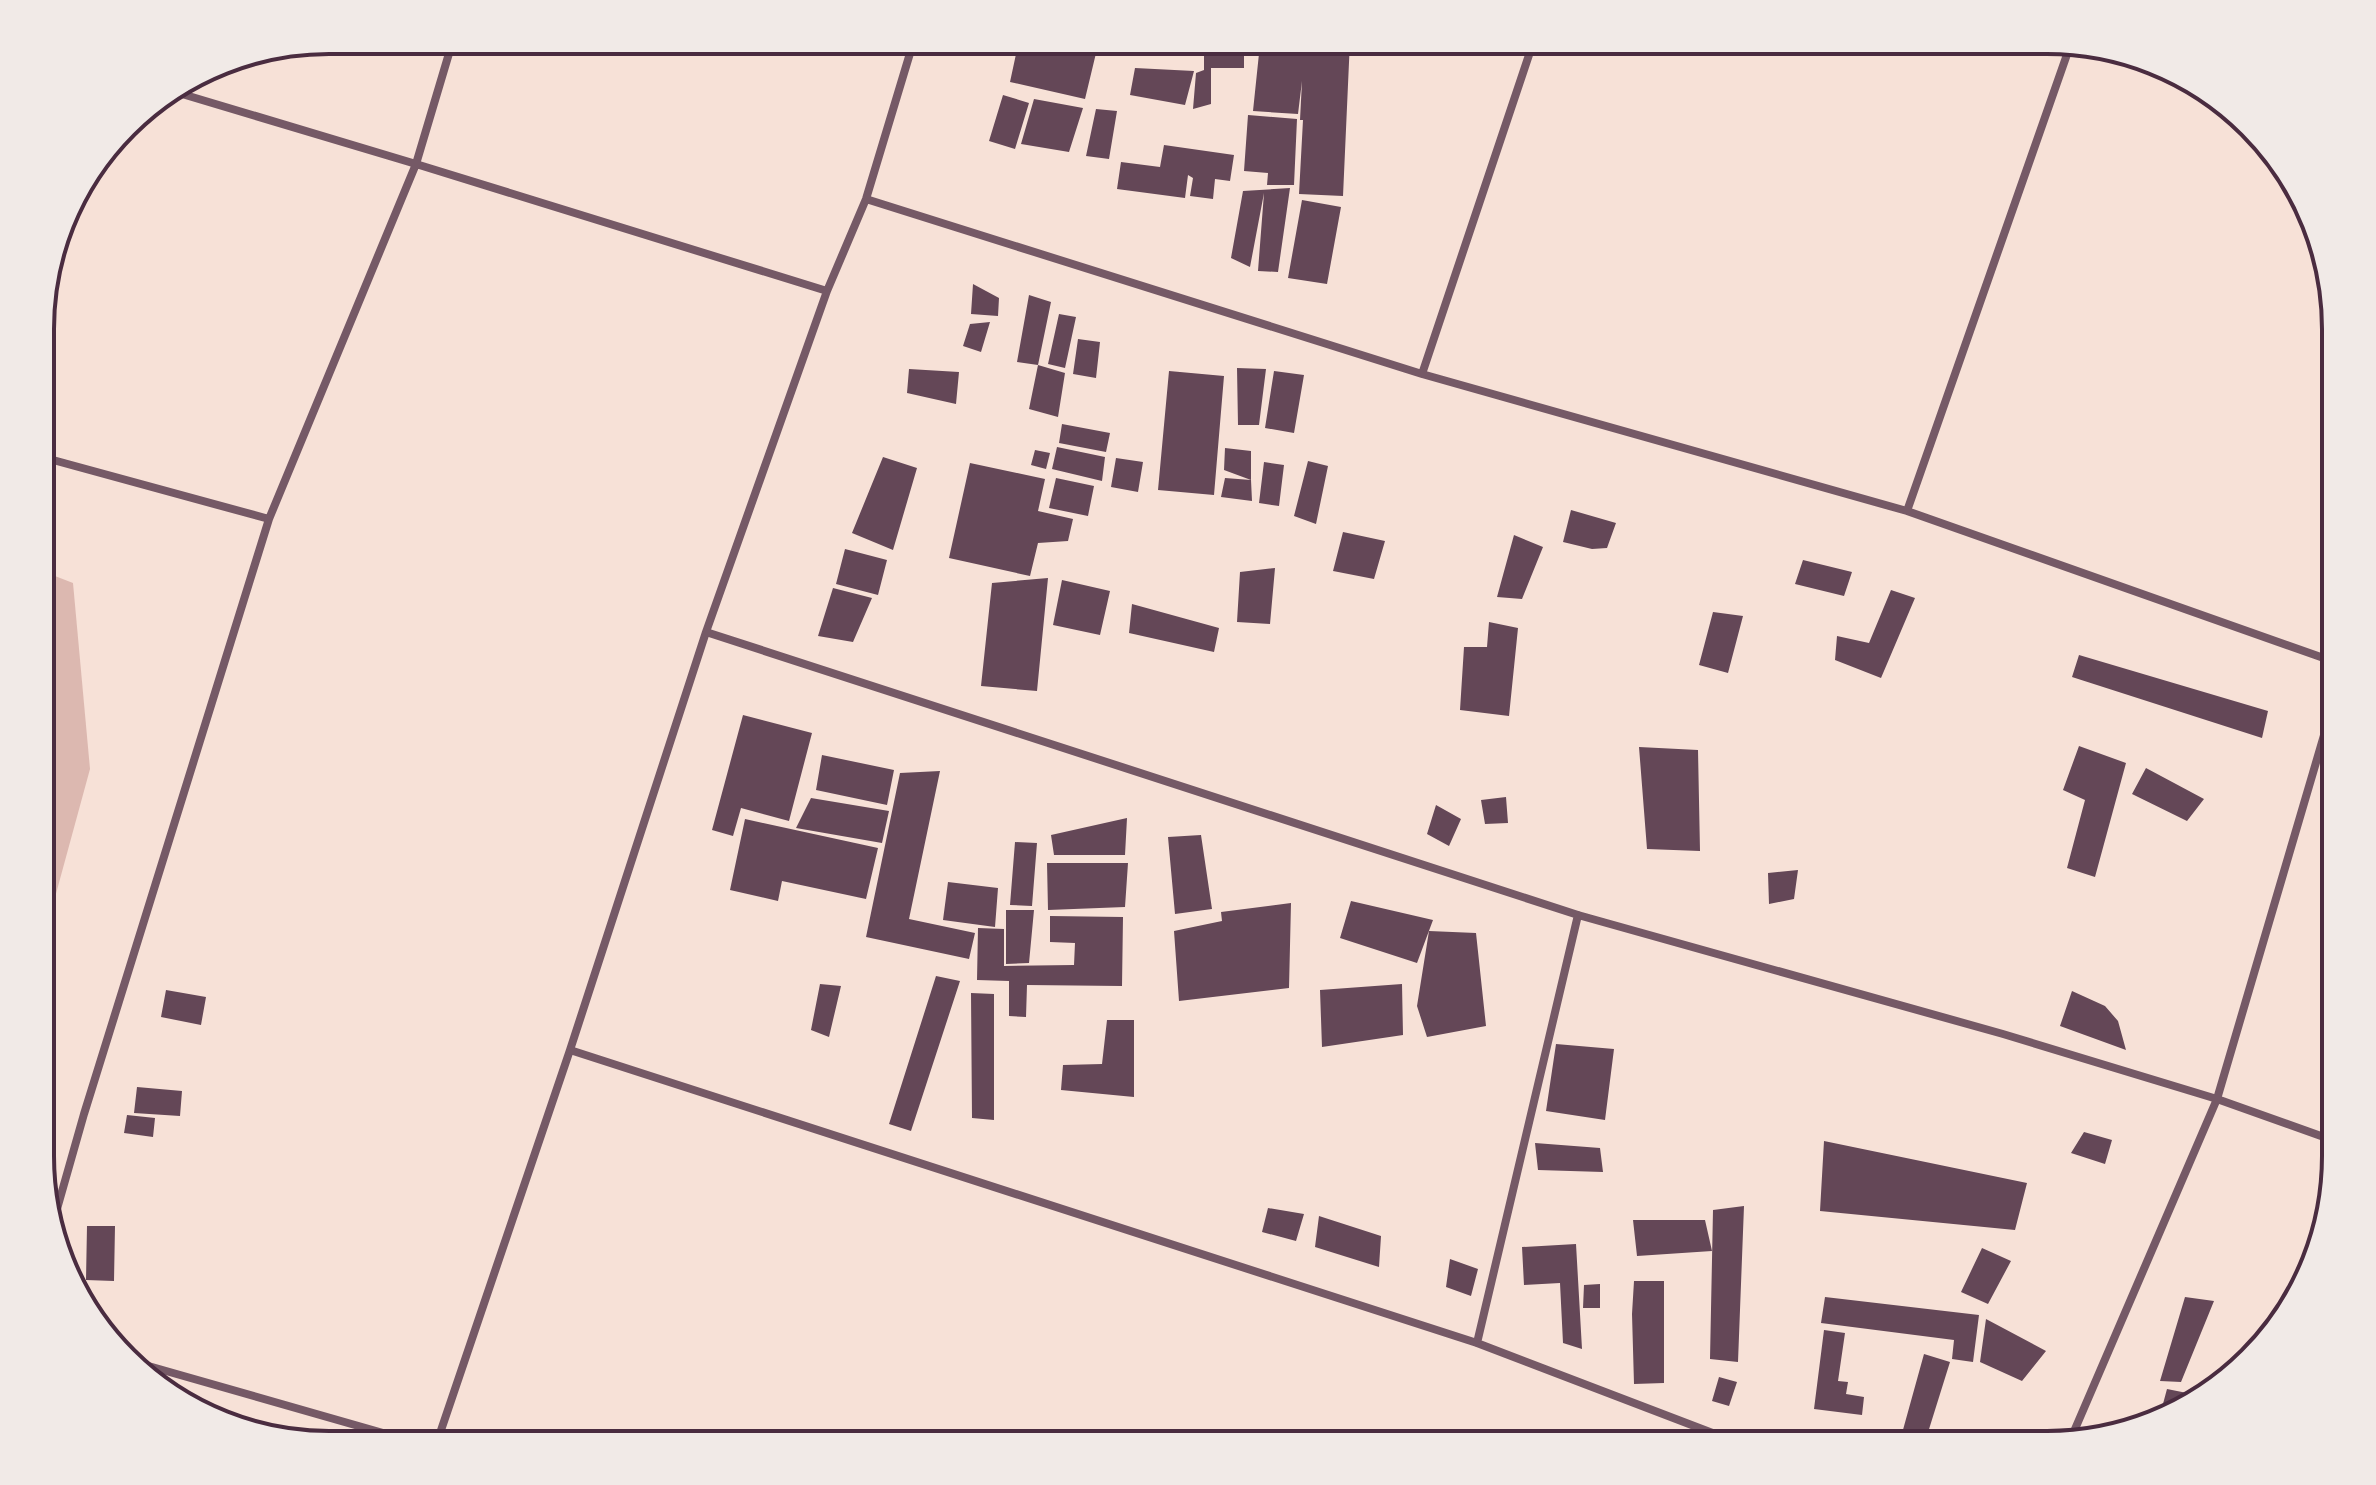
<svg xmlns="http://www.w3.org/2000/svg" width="2376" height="1485" font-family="'Source Serif 4',serif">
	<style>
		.water { fill: #dcb8b0 }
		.building { fill: #644757 }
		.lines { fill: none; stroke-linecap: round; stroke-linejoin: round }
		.minor { stroke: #755966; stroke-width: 8 }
		.rim { fill: none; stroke: #4a2c40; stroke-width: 4 }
	</style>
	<rect width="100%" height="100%" fill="#f7e1d7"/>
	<!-- water -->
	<path class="water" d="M42,571L73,583L90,769L42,945Z"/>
	<!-- building -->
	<path class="building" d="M1019,40H1056L1097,49L1085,99L1010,82Z
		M1204,40L1244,41V68H1211V104L1193,109L1196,73L1204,70Z
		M1304,40H1350L1343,196L1299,194L1303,120H1300L1302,81L1298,114L1253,111L1260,44Z
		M1135,68L1194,71L1185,105L1130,95Z
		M1003,95L1029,103L1015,149L989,141Z
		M1034,99L1083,108L1069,152L1021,144Z
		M1096,109L1117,111L1109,159L1086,156Z
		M1248,115L1297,119L1294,185H1267L1268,173L1244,171Z
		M1164,145L1234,155L1230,181L1215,179L1213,199L1190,196L1193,178L1188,175L1185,198L1117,189L1121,162L1160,167Z
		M1290,188L1278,272L1258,271L1264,193L1250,267L1231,258L1243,191Z
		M1302,200L1341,207L1327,284L1288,278Z
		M973,284L999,298L998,316L971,314Z
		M1029,295L1051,302L1038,365L1017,362Z
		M1059,314L1076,317L1065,368L1048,364Z
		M990,322L981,352L963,346L970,324Z
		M1078,339L1100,342L1096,378L1073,374Z
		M1038,365L1065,373L1058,417L1029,409Z
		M1237,368L1266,369L1259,425H1238Z
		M909,369L959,372L956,404L907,393Z
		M1169,371L1224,376L1214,495L1158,490Z
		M1274,371L1304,375L1294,433L1265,428Z
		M1062,424L1110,433L1106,452L1059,443Z
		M1057,447L1105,457L1102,481L1052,469Z
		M1225,448L1251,451V480L1224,470Z
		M1035,450L1050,453L1046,469L1031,465Z
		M883,457L917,468L893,550L852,533Z
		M1116,458L1143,462L1138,492L1111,487Z
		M1308,461L1328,466L1316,524L1294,516Z
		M1264,462L1284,465L1279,506L1259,503Z
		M970,463L1045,479L1038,511L1073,519L1068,541L1038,543L1030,576L949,558Z
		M1056,478L1094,486L1088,516L1049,508Z
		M1225,478L1251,480L1252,501L1221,497Z
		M1571,510L1616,523L1607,548L1592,549L1563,542Z
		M1343,532L1385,541L1374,579L1333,571Z
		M1514,535L1543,547L1522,599L1497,597Z
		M845,549L887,560L878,595L836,584Z
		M1803,560L1852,572L1844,596L1795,584Z
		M1275,568L1270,624L1237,622L1240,572Z
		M1048,578L1037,691L981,686L992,583Z
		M1062,580L1110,591L1100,635L1053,625Z
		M833,588L872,598L853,642L818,636Z
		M1891,590L1915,598L1881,678L1835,660L1837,636L1869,643Z
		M1132,604L1219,628L1214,652L1129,633Z
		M1713,612L1743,616L1728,673L1699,665Z
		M1489,622L1518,628L1509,716L1460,710L1464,647H1487Z
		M2079,655L2268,711L2262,738L2072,677Z
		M743,715L812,733L789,821L741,808L733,836L712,830Z
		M2079,746L2126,763L2095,877L2067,868L2085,800L2063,790Z
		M1639,747L1698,750L1700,851L1647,849Z
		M822,755L894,770L887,805L816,790Z
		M2146,768L2204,799L2187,821L2132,794Z
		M940,771L909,919L975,933L969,959L866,937L900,773Z
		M1506,797L1508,823L1485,824L1481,800Z
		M811,798L889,811L882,843L796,828Z
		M1436,805L1461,819L1449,846L1427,834Z
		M1127,818L1125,855H1054L1051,835Z
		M745,819L878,848L866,899L782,881L778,901L730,890Z
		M1201,835L1212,909L1175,914L1168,837Z
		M1015,842L1037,843L1032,906L1010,905Z
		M1047,863H1128L1125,907L1048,910Z
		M1798,870L1794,899L1769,904L1768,873Z
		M948,882L998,888L995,927L943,920Z
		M1351,901L1433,920L1417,963L1340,938Z
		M1291,903L1289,988L1179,1001L1174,931L1222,921L1221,912Z
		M1006,910H1034L1029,963L1006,964Z
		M1050,916L1123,917L1122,986L1027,985L1026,1017L1009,1016V981L977,980L978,928L1004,929V966L1074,965L1075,943L1050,942Z
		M1429,931L1476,933L1486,1026L1427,1037L1417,1006Z
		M936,976L960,981L911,1131L889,1124Z
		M820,984L841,986L829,1037L811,1030Z
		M1402,984L1403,1035L1322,1047L1320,990Z
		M166,990L206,997L201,1025L161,1017Z
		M2072,991L2105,1006L2118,1021L2126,1050L2060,1026Z
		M971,993L994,994V1120L972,1118Z
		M1107,1020H1134V1097L1061,1090L1063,1065L1102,1064Z
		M1556,1044L1614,1049L1605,1120L1546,1111Z
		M137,1087L182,1091L180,1116L134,1113Z
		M127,1115L155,1118L153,1137L124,1133Z
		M2084,1132L2112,1140L2105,1164L2071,1153Z
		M1824,1141L2027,1183L2015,1230L1820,1211Z
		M1535,1143L1600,1148L1603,1172L1538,1170Z
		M1744,1206L1738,1362L1710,1359L1713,1210Z
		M1268,1208L1304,1214L1296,1241L1262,1232Z
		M1319,1216L1381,1236L1379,1267L1315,1247Z
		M1633,1220H1705L1712,1251L1637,1256Z
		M87,1226H115L114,1281L86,1280Z
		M1576,1244L1582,1349L1563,1343L1560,1283L1524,1285L1522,1247Z
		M1982,1248L2011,1261L1988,1304L1961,1292Z
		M1450,1259L1478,1269L1471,1296L1446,1287Z
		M1634,1281H1664V1383L1634,1384L1632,1314Z
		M1600,1284V1308H1583L1584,1285Z
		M1825,1297L1979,1315L1973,1362L1952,1359L1954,1340L1821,1323Z
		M2185,1297L2214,1301L2181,1382L2160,1381Z
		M1986,1319L2046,1351L2022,1381L1980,1362Z
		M1824,1330L1845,1333L1838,1381L1848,1382L1846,1394L1864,1397L1862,1415L1814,1409Z
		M1924,1354L1950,1362L1925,1442L1901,1437Z
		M1719,1377L1737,1382L1729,1406L1712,1401Z
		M2167,1389L2202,1396L2192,1406L2160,1415Z"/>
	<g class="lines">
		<!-- minor -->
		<path class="minor" d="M172,91L416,164L827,291
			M866,199L1422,374L1907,511L2335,662
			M1422,374L1534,40
			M42,457L269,519
			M1907,511L2071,43
			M706,632L1578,915L2003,1034L2217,1099L2335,1141
			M570,1050L1477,1343L1744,1445
			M53,1223L84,1114L269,519L416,164L453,40
			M1477,1343L1578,915
			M138,1363L425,1445
			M2069,1443L2217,1099L2335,698
			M436,1445L570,1050L706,632L827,291L866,199L914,40"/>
	</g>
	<!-- crop -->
	<path d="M0 0H2376V1485H0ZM329 54H2047A275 275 0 0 1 2322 329V1156A275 275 0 0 1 2047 1431H329A275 275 0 0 1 54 1156V329A275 275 0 0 1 329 54Z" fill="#f1eae7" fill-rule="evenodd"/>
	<path class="rim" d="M329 54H2047A275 275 0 0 1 2322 329V1156A275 275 0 0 1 2047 1431H329A275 275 0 0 1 54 1156V329A275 275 0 0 1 329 54Z"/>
</svg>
